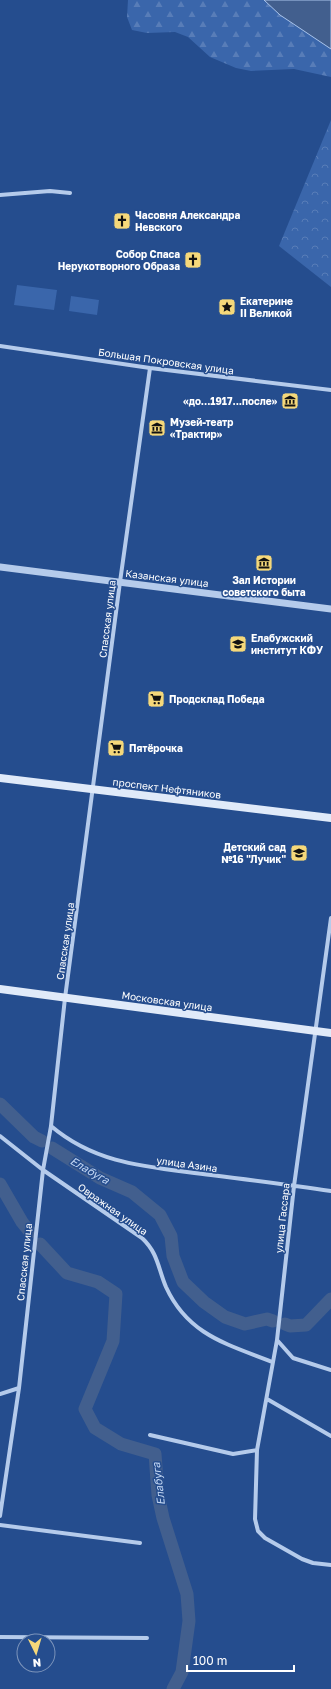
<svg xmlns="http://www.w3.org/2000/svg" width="331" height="1689" font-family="'Golos Text',sans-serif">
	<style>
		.forest { fill: url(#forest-firs) }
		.park { fill: url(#park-crowns) }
		.garden { fill: #3a66ab }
		.water { fill: #425f8e; stroke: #aac5ec }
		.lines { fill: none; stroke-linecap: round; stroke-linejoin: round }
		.river { stroke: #425f8e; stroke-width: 13 }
		.minor { stroke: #b5cbeb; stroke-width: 4 }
		.tertiary { stroke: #b5cbeb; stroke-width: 7 }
		.secondary { stroke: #e0eaf9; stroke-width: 8 }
		.labels { text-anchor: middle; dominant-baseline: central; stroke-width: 3; stroke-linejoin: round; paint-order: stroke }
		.poi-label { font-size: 10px; font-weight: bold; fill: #fff; stroke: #254d8e; text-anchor: start }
		.street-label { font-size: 10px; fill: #fff; stroke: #254d8e }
		.water-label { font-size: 11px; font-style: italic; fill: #c1d5f2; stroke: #254d8e }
	</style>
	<defs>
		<pattern id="forest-firs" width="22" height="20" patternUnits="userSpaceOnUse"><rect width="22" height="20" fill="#3a66ab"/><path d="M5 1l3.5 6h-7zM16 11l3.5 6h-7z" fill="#587db8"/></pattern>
		<pattern id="park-crowns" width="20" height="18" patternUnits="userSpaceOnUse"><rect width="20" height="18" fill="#3a66ab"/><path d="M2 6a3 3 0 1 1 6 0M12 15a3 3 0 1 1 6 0" fill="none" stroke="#587db8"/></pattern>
	</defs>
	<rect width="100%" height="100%" fill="#254d8e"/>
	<!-- forest -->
	<path class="forest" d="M128,0H264L280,15L331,49V77L294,69L251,71L236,68L210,57L188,37L175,32L147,33L132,30L127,17Z"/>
	<!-- park -->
	<path class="park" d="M331,120V287L279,246Z"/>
	<!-- garden -->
	<path class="garden" d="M17,285L57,290L54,310L14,305Z
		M71,296L99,300L97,315L69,311Z"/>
	<!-- water -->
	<path class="water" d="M264,0H331V49L280,15Z"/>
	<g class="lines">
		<!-- river -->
		<path class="river" d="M0,1104L34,1137L42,1141
			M52,1148L100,1178L132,1192L160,1215L171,1236L173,1256L183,1282L204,1302L225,1317L245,1324L267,1319L273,1321
			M0,1184L22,1222L30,1232
			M40,1244L67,1273L98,1282L116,1294L113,1341L85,1409L95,1428L121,1444L155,1454L158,1495L163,1518L187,1594L189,1621L182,1672L173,1689
			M285,1324L290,1326L306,1325L331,1299"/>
		<!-- minor -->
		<path class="minor" d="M0,195L50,191L70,193
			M0,346L150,368L331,390
			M331,918L294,1186L277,1340L257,1450L255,1519L258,1531L265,1538L302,1559L313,1563L331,1565
			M51,1126C98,1166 152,1167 211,1175C251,1180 291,1185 331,1191
			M0,1136L43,1170L142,1238C158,1253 158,1268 166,1287C188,1335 227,1344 272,1362
			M277,1340L293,1358L331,1370
			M0,1394L19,1388
			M267,1399L331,1436
			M150,1435L233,1454L257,1450
			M0,1516L19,1388L43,1170L51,1126L65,998L120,582L150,368
			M0,1525L140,1543
			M0,1637L147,1638"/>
		<!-- tertiary -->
		<path class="tertiary" d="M0,567L331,609"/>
		<!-- secondary -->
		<path class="secondary" d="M0,778L331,818
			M0,989L331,1033"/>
	</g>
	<!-- icons -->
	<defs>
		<g id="church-square" transform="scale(0.9)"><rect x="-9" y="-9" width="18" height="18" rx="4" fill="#f5d87a" stroke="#254d8e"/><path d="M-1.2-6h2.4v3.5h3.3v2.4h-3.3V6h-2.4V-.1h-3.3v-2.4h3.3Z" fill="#111"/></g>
		<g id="sight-square" transform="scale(0.9)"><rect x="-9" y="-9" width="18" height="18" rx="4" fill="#f5d87a" stroke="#254d8e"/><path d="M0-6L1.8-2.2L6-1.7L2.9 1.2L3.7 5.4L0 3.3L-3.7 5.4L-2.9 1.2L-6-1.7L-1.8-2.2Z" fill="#111"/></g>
		<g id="museum-square" transform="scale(0.9)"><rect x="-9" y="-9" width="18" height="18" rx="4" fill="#f5d87a" stroke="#254d8e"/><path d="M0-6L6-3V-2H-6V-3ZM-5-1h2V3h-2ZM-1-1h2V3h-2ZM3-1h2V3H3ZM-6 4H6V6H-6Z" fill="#111"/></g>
		<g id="university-square" transform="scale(0.9)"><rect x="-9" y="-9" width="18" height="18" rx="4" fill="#f5d87a" stroke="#254d8e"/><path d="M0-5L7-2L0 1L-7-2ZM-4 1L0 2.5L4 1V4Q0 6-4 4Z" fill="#111"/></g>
		<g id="supermarket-square" transform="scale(0.9)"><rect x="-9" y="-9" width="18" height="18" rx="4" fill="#f5d87a" stroke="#254d8e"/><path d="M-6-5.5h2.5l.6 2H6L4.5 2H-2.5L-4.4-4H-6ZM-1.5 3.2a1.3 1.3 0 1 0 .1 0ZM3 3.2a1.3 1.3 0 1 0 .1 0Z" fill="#111"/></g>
		<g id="school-square" transform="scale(0.9)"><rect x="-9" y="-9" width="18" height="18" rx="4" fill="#f5d87a" stroke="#254d8e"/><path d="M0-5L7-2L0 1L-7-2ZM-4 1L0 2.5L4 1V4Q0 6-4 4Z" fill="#111"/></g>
	</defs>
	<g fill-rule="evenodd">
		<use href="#church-square" x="122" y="221"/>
		<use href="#church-square" x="193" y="260"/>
		<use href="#sight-square" x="227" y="307"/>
		<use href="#museum-square" x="290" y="401"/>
		<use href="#museum-square" x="157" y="428"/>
		<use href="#museum-square" x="264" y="563"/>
		<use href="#university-square" x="238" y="644"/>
		<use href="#supermarket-square" x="156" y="699"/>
		<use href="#supermarket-square" x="116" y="748"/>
		<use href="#school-square" x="299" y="853"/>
	</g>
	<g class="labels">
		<!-- poi labels -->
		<g class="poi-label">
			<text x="135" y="215">Часовня Александра<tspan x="135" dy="12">Невского</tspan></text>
			<text x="180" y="254" text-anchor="end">Собор Спаса<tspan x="180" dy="12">Нерукотворного Образа</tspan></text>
			<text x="240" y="301">Екатерине<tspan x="240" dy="12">II Великой</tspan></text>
			<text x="277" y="401" text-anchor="end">«до...1917...после»</text>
			<text x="170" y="422">Музей-театр<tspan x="170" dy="12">«Трактир»</tspan></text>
			<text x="264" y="580" text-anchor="middle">Зал Истории<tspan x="264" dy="12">советского быта</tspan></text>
			<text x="251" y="638">Елабужский<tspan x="251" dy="12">институт КФУ</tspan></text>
			<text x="169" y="699">Продсклад Победа</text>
			<text x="129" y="748">Пятёрочка</text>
			<text x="286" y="847" text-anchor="end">Детский сад<tspan x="286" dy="12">№16 "Лучик"</tspan></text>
		</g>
		<!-- street labels -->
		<g class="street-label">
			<text transform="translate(166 361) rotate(8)">Большая Покровская улица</text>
			<text transform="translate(167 578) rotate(7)">Казанская улица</text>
			<text transform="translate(107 619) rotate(-83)">Спасская улица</text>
			<text transform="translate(167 788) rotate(7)">проспект Нефтяников</text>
			<text transform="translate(65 941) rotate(-82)">Спасская улица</text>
			<text transform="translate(167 1001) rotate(8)">Московская улица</text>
			<text transform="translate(187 1164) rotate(8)">улица Азина</text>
			<text transform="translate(113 1209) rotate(35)">Овражная улица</text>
			<text transform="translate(282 1218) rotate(-84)">улица Гассара</text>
			<text transform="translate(24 1262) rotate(-84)">Спасская улица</text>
		</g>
		<!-- water labels -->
		<g class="water-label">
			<text transform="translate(90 1170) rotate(30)">Елабуга</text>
			<text transform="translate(158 1484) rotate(-97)">Елабуга</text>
		</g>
	</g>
	<!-- north arrow -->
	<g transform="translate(36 1653) rotate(175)"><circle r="19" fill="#254d8e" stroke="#7c94bb"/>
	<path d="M0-3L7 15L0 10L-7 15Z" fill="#f5d87a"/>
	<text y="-6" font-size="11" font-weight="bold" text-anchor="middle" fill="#ffffff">N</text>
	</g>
	<!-- scale -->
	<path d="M187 1665v6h107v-6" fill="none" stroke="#ffffff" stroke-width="2"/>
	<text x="193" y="1665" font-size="12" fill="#ffffff" stroke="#254d8e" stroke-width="3" paint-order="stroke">100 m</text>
</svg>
